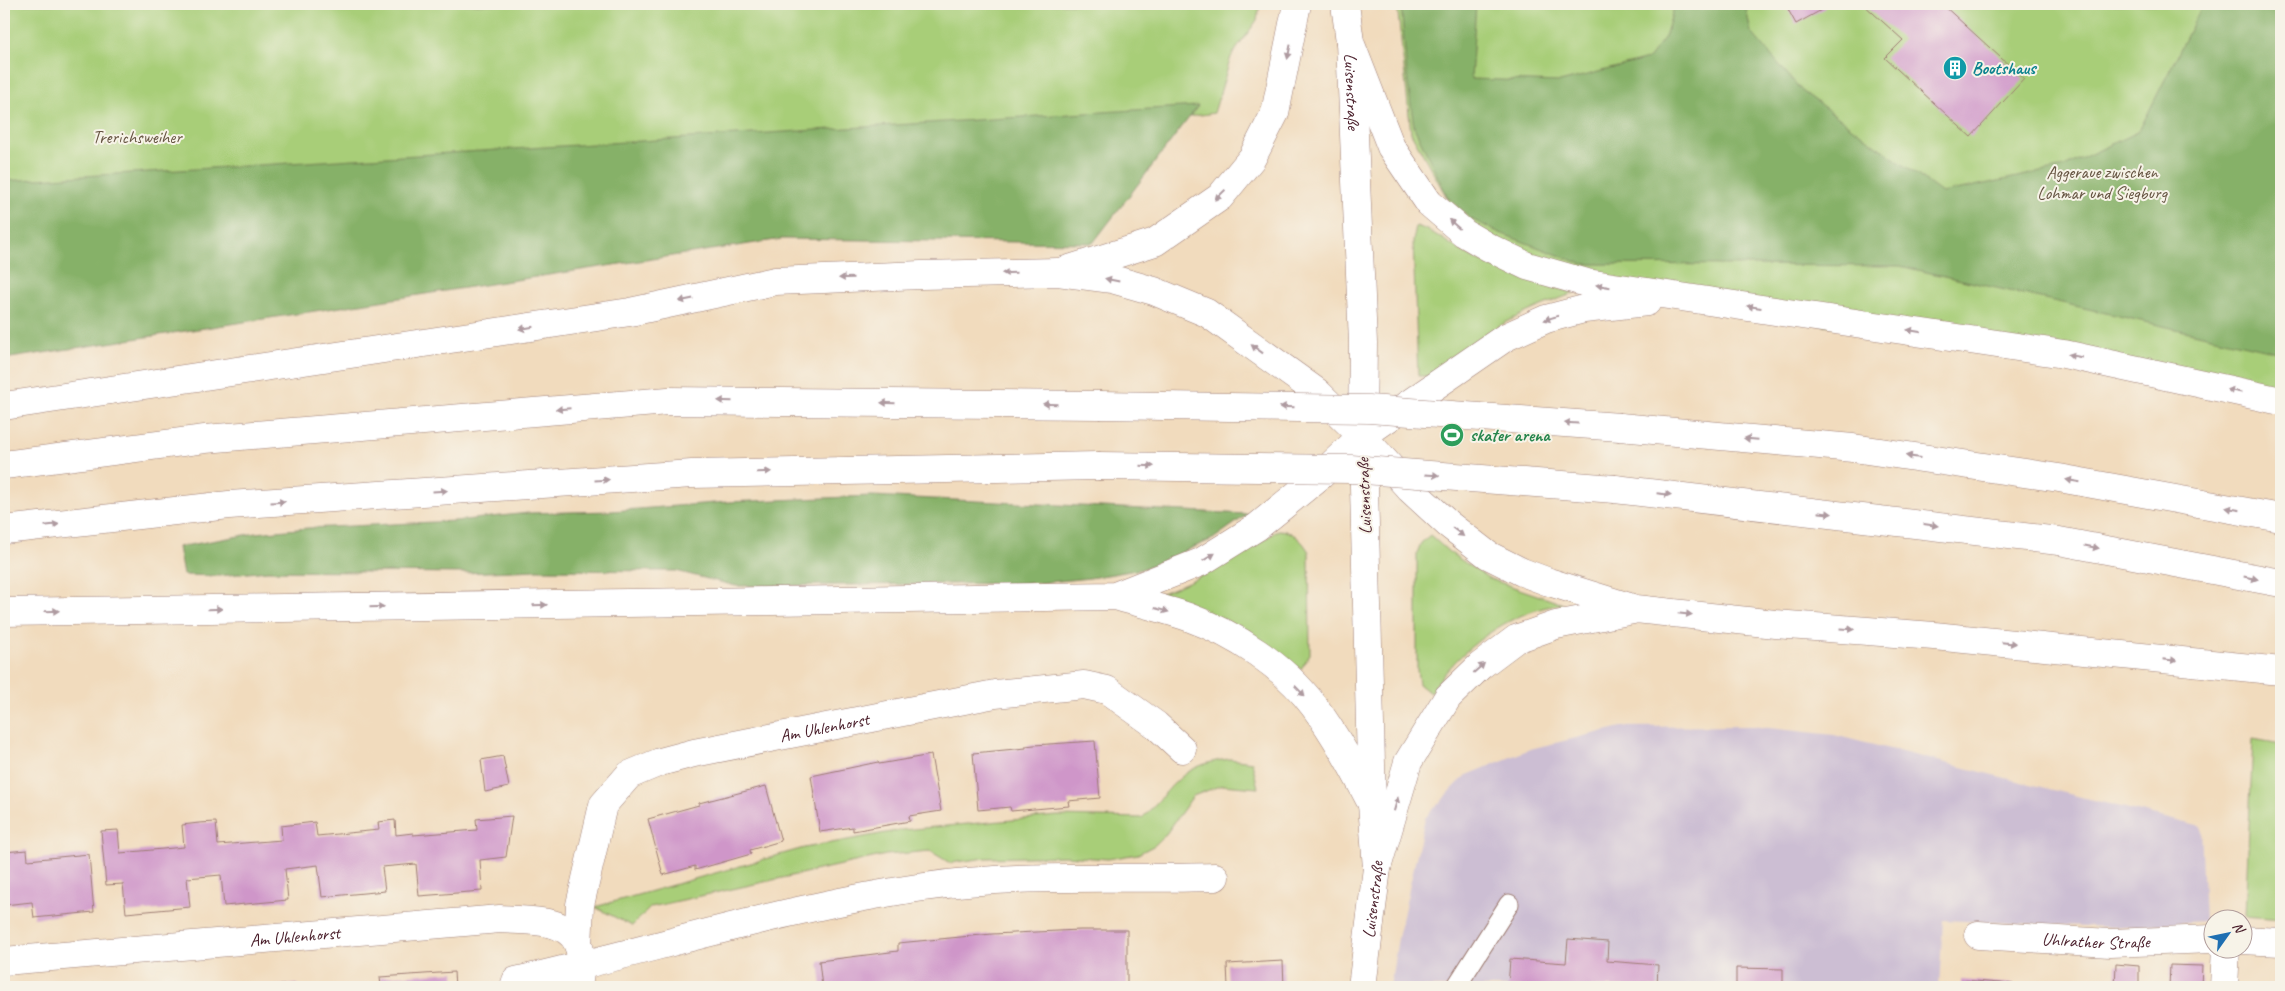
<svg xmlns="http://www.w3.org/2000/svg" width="2285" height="991" font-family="Caveat,sans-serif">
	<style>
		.industrial { fill: #ccbed3 }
		.green { fill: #a8ce78; stroke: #797652 }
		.forest { fill: #86b168; stroke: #68684a }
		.building { fill: #cf96c9 }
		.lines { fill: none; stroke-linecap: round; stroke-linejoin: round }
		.service-casing { stroke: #9e7d74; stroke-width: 21 }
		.minor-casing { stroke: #9e7d74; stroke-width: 29 }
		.secondary-casing { stroke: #9e7d74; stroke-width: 29 }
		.primary-casing { stroke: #9e7d74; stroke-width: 29 }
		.trunk-casing { stroke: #9e7d74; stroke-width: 29 }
		.service { stroke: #fff; stroke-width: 19 }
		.minor { stroke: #fff; stroke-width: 28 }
		.secondary { stroke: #fff; stroke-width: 28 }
		.primary { stroke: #fff; stroke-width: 28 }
		.trunk { stroke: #fff; stroke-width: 28 }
		.trunk-bridge-casing { stroke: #9e7d74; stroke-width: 29; stroke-linecap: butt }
		.trunk-bridge { stroke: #fff; stroke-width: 28 }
		.oneway { fill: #ae9aa0 }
		.labels { text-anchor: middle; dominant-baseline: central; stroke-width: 4; stroke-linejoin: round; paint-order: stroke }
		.culture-label { font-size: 18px; font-weight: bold; fill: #0d838f; stroke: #f7f3e8; text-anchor: start }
		.street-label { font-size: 18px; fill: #4a1f2b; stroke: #f7f3e8 }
		.park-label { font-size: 18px; fill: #665442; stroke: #f7f3e8 }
		.leisure-label { font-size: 18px; font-weight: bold; fill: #27864d; stroke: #f7f3e8; text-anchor: start }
	</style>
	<rect width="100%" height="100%" fill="#f7f3e8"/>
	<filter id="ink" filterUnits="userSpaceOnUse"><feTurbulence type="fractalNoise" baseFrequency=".02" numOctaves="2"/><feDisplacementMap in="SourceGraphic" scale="10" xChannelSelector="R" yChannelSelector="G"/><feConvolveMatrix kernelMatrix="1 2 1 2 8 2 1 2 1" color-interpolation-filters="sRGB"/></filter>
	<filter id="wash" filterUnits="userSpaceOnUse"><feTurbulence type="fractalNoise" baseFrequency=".0096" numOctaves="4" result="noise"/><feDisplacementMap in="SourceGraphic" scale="20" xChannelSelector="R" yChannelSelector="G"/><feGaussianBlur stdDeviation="1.12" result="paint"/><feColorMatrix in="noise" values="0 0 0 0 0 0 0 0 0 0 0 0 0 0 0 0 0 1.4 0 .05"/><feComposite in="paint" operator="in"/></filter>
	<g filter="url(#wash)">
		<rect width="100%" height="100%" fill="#f1dbbd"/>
		<!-- industrial -->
		<path class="industrial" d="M1750,726L1834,735L2201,827L2205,921L2110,927L1943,920L1939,987H1390L1398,938L1425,818L1465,776L1530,749L1622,727Z"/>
		<!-- green -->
		<path class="green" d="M4,4H1260L1257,20L1231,57L1214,113L565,210L4,290Z
			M1397,4H2281V400L1594,287L1500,250L1449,201L1411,133Z
			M1416,226C1434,231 1447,243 1463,252C1498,271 1537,284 1575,293C1519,313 1473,336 1429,376H1418L1413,241Z
			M1278,530C1292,530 1302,540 1309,552L1310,654L1301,669L1157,595C1203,577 1237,559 1278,530Z
			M1430,535L1449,552L1490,579L1563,604C1509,611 1460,648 1430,693L1419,684L1417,670V553L1421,543Z
			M2253,739L2281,744V919L2245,916Z
			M1230,759L1252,762L1258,788L1222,785L1193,796L1166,834L1155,845L1138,854L1108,859L1065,856L986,858L950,863L930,851L886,855L651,907L632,926L595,907L804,848L902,830L1057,816L1142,818C1174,787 1180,764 1230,759Z"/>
		<!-- forest -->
		<path class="forest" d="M1401,4H1476L1471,79L1560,82L1648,59L1665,37L1675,4H1745L1751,32L1802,91L1942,193L2064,167L2139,131L2203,4H2281V353L1900,266L1582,264L1500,233L1471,219L1447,196L1414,127L1407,77Z
			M1198,106L1093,243L782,239L4,359V181Z
			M872,496L1248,514L1213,539L1142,569L1090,578L1039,583L736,586L676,571L538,570L463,573L267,571L219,576L183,575L178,547L256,533L308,528L455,521L528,513L612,511L727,502Z"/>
		<g id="blocks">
			<!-- building -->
			<path class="building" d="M1785,4H1823L1825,8L1796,24Z
				M1863,4H1942L2024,79L1971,137L1885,58L1903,40Z
				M1095,741L1100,798L1068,801L1069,806L1011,811L1010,807L978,810L973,753L1026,748V746L1034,745Z
				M931,755L941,811L909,816L910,821L853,831V827L820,832L811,776L878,762L879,764Z
				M503,756L509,787L485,792L481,760Z
				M766,786L781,841L750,850L751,854L695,870V866L663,875L648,819L699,805V803Z
				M512,816L506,857L480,860L482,891L419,896L416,864L382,867L385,891L322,897L318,865L285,869L288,900L224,906L221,875L187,878L190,907L126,913L123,884L106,885L101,831L118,830L120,853L184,847L182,825L199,823L216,822L218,845L282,840L281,826L315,822L317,836L379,830L378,822L395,820L396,835L413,833V835L477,830L476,819Z
				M27,850L28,860L89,854L94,912L34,918L32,902L4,905V852Z
				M1080,930H1127V986L822,987L819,961L898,951V943L992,934Z
				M1568,939L1608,942L1607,961L1658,965L1657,987H1508L1510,959L1566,963Z
				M1283,961L1284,987H1228L1227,964Z
				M2116,964L2139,966V987H2115Z
				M2170,965L2202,966L2201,987H2169Z
				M1736,968L1783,969V987H1736Z
				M454,972L455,987H381L380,977Z
				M1961,980L2013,984V987H1961Z
				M298,984L299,987H272V986Z"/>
		</g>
	</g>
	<g filter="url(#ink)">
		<use href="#blocks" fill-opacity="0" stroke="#9e7d74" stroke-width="1"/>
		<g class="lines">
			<!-- service casing -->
			<g class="service-casing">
				<path id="service" d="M1456,987L1509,904"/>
			</g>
			<!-- minor casing -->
			<g class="minor-casing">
				<g id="minor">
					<path id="s1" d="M1978,935L2110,943L2212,939"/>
					<path d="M2242,940L2281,942"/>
					<path id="s2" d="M578,945L580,905L603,805L629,775L660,762L694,753L995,694L1084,685L1107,690L1156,725L1182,749"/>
					<path id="s3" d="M4,961L500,919C524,921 567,917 578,944C583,956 580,974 578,987"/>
					<path d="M514,987L516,981C652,950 786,907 924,887C1020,873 1118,880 1215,877"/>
					<path d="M2224,987L2226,948"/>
				</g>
			</g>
			<!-- secondary casing -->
			<g class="secondary-casing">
				<g id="secondary">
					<path id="s4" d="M1362,987L1377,868L1372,804L1363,447"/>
				</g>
			</g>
			<!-- primary casing -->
			<g class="primary-casing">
				<g id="primary">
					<path id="s5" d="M1345,4L1350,42L1363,343L1362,432"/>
				</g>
			</g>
			<!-- trunk casing -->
			<g class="trunk-casing">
				<path id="trunk" d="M1350,42L1391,147L1429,203L1464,233L1488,247L1527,266L1587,283L2064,354L2281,401
					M1066,270L1155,242L1220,197L1252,158L1275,113L1297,4
					M4,406L630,312L775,281L921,275L1058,272L1112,279L1154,291L1207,313L1317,392L1362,436L1410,489L1448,524L1488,555L1522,572L1549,582L1636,609L1775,624L1934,636L2281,671
					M1620,427L1853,448L2059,478L2281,518
					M4,465L205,439L668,401L1099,405
					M1615,489L2059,541L2281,583
					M4,530L229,505L692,474L1098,466
					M1115,596L1201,562L1257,527L1321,475L1362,436L1506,337L1546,319L1584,309L1647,302
					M4,612L1115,596C1140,603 1165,609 1188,617C1235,634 1284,666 1314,706C1337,737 1354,770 1372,804
					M1377,868L1408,762L1448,697L1480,666L1516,639L1556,625L1633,610"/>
			</g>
			<!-- service -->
			<use href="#service" class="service"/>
			<!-- minor -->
			<use href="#minor" class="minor"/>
			<!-- secondary -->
			<use href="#secondary" class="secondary"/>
			<!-- primary -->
			<use href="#primary" class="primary"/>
			<!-- trunk -->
			<use href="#trunk" class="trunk"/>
			<!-- trunk-bridge casing -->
			<g class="trunk-bridge-casing">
				<path id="trunk-bridge" d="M1099,405L1369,409L1620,427
					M1098,466L1351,469L1615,489"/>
			</g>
			<!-- trunk-bridge -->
			<use href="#trunk-bridge" class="trunk-bridge"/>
		</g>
		<!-- one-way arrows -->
		<defs><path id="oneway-solid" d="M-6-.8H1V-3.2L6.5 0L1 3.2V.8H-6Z" transform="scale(1.25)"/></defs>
		<g class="oneway">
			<use href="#oneway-solid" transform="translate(1289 52) rotate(102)"/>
			<use href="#oneway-solid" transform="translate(1220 195) rotate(136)"/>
			<use href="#oneway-solid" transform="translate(1454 224) rotate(-139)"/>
			<use href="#oneway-solid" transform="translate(1009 273) rotate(179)"/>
			<use href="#oneway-solid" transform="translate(846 278) rotate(178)"/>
			<use href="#oneway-solid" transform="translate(1112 280) rotate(-168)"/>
			<use href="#oneway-solid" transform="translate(1603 286) rotate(-171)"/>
			<use href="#oneway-solid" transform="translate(686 300) rotate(168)"/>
			<use href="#oneway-solid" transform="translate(1754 307) rotate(-172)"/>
			<use href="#oneway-solid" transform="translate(1551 318) rotate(163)"/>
			<use href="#oneway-solid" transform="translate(526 328) rotate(171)"/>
			<use href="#oneway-solid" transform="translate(1914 331) rotate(-171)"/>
			<use href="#oneway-solid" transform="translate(1257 349) rotate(-144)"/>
			<use href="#oneway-solid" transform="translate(2075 356) rotate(-168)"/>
			<use href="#oneway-solid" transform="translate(2234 391) rotate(-168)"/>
			<use href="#oneway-solid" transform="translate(725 401) rotate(-179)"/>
			<use href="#oneway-solid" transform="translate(888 403) rotate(-179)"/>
			<use href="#oneway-solid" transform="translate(1050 404) rotate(-179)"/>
			<use href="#oneway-solid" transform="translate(1287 407) rotate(-179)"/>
			<use href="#oneway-solid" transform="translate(563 409) rotate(175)"/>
			<use href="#oneway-solid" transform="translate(1571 423) rotate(-176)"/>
			<use href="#oneway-solid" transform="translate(1751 439) rotate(-175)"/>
			<use href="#oneway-solid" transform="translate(1913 457) rotate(-172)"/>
			<use href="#oneway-solid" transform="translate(1147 466) rotate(1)"/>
			<use href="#oneway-solid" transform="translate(764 472) rotate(-1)"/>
			<use href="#oneway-solid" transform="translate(1432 475) rotate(4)"/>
			<use href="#oneway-solid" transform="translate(602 480) rotate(-4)"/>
			<use href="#oneway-solid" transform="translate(2073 481) rotate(-170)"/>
			<use href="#oneway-solid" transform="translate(440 491) rotate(-4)"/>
			<use href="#oneway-solid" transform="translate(1664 494) rotate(6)"/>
			<use href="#oneway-solid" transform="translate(278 502) rotate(-4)"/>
			<use href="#oneway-solid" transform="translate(2233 509) rotate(-170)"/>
			<use href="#oneway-solid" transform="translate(1825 513) rotate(6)"/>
			<use href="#oneway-solid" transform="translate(52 525) rotate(-6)"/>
			<use href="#oneway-solid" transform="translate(1931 525) rotate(7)"/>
			<use href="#oneway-solid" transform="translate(1458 532) rotate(38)"/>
			<use href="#oneway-solid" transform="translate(2092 547) rotate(11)"/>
			<use href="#oneway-solid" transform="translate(1209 557) rotate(-32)"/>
			<use href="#oneway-solid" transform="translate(2251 578) rotate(11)"/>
			<use href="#oneway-solid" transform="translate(540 605) rotate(-1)"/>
			<use href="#oneway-solid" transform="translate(377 607) rotate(-1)"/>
			<use href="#oneway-solid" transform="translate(215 609) rotate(-1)"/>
			<use href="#oneway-solid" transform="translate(1162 610) rotate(16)"/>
			<use href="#oneway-solid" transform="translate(52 611) rotate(-1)"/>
			<use href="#oneway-solid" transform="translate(1685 614) rotate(6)"/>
			<use href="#oneway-solid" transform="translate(1847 629) rotate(4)"/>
			<use href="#oneway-solid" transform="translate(2009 643) rotate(6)"/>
			<use href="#oneway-solid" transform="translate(2170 660) rotate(6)"/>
			<use href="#oneway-solid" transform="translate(1479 668) rotate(-41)"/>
			<use href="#oneway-solid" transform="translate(1300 691) rotate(46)"/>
			<use href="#oneway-solid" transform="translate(1396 804) rotate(-74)"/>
		</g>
	</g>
	<!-- icons -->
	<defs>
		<g id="building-disc" transform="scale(1.25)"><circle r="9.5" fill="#0f9aa8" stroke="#f7f3e8"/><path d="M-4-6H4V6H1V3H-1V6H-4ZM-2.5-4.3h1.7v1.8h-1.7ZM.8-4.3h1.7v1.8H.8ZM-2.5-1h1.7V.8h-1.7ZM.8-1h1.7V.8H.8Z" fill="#fff"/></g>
		<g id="stadium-disc" transform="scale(1.25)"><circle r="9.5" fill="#2e9e5b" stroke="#f7f3e8"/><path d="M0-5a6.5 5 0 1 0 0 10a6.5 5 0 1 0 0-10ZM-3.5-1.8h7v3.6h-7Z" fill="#fff"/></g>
	</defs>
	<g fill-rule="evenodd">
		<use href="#building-disc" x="1955" y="68"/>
		<use href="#stadium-disc" x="1452" y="435"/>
	</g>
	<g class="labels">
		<!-- culture labels -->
		<g class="culture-label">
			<text x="1972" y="68">Bootshaus</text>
		</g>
		<!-- street labels -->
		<g class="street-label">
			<text stroke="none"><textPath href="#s5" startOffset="88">Luisenstraße</textPath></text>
			<text transform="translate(1364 496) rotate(-92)">Luisenstraße</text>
			<text stroke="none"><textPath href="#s2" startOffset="384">Am Uhlenhorst</textPath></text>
			<text stroke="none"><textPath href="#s4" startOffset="88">Luisenstraße</textPath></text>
			<text stroke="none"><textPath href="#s3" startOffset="292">Am Uhlenhorst</textPath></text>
			<text stroke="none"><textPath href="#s1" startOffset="118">Uhlrather Straße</textPath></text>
		</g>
		<!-- park labels -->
		<g class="park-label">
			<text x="137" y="137">Trerichsweiher</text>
			<text x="2102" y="172">Aggeraue zwischen<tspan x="2102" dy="21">Lohmar und Siegburg</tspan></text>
		</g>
		<!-- leisure labels -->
		<g class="leisure-label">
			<text x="1470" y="435">skater arena</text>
		</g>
	</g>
	<!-- margin -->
	<rect width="2285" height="991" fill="none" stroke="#f7f3e8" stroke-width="20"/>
	<!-- north arrow -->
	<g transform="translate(2228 934) rotate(57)"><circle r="24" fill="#f7f3e8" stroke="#b29e9c"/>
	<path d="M0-4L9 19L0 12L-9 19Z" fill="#1f6fb2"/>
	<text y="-8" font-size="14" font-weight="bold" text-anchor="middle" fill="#4a1f2b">N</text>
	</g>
</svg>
